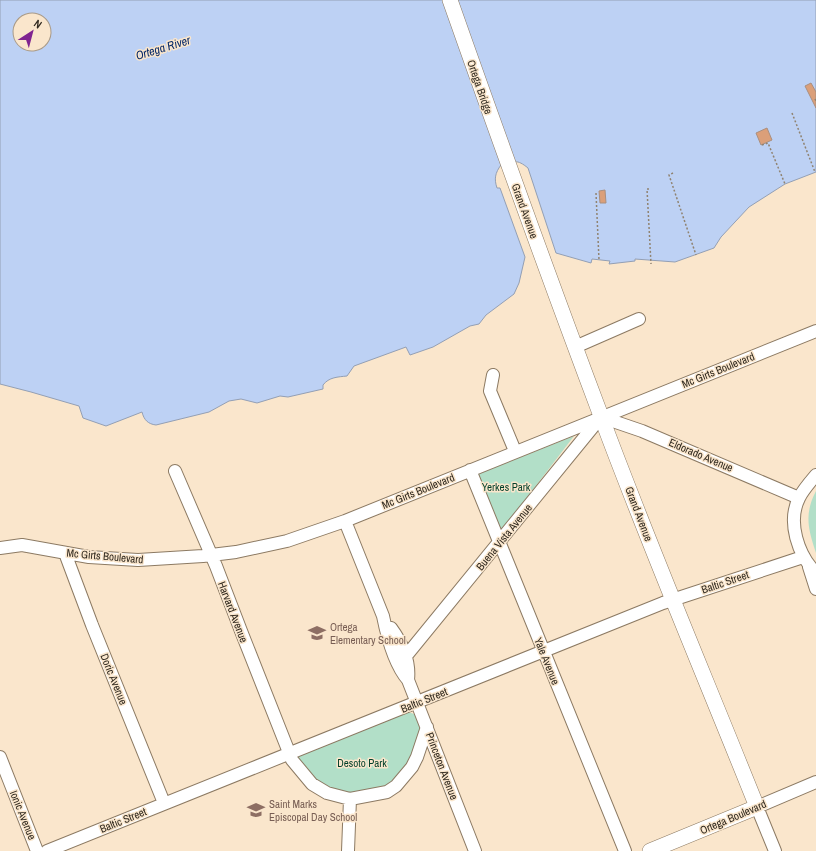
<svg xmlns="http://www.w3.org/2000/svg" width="816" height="851" font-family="'Archivo Narrow',sans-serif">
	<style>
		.green { fill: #b2dfc8 }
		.water { fill: #bdd1f4; stroke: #939fb4; fill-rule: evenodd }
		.building { fill: #db9f79; stroke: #aa8f7f }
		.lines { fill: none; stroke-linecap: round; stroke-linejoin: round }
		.minor-casing { stroke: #8c7a63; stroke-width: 14 }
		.major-casing { stroke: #8c7a63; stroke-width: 16 }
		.path { stroke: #908371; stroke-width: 1.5; stroke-dasharray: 2 2; stroke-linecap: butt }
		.minor { stroke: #fff; stroke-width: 12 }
		.major { stroke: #fff; stroke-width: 15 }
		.labels { text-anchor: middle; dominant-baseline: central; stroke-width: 3; stroke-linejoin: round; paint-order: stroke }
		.street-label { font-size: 11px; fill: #30291f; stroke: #fae6cc }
		.park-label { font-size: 11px; fill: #003f29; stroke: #fae6cc }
		.education-label { font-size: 11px; fill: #785e54; stroke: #fae6cc; text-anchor: start }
		.water-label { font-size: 12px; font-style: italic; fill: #052868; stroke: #fae6cc }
	</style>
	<rect width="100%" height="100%" fill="#fae6cc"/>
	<!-- green -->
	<path class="green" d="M574,436L499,534L476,475Z
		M816,491V553C808,529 804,514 816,491Z
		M408,712L414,714L417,717L420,725L421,734L418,745L400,776L387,786L370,793L351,795L322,786L299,761V756Z"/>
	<!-- water -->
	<path class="water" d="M0,0H816V172L785,184L749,207L721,237L714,248L675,262L635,259V261L609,264L610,261L592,259L591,263L556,253L528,168C517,159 514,161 501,165C495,173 494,179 497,188H500L525,257L519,283L514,294L486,315L479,324L470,326L433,347L410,355L406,347L354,366L347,376C338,377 329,377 323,385V389L288,397L280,396L257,403L241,399L229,401L209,412L156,425C148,424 144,420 142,412L106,426L83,418L79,406L31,392L0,384ZM20,20H44V44H20Z"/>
	<!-- building -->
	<path class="building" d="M811,83L816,92V108L805,86Z
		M767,128L772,140L761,145L756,133Z
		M605,190L606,203H600L599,191Z"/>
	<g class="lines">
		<!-- minor casing -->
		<g class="minor-casing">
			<path id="minor" d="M575,347L639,319
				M493,375L490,391L515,451
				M470,470L625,851
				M175,471L216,566L241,631L292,760L312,784L327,793L350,799L387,792L396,786L412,767L417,757L427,727
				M816,475C810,482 803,490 799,498C787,522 798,555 816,573
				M345,521L383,616C387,636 395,665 408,680L475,851
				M0,548L22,545L89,557L138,560L203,556L236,552L287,541L345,521L816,331
				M65,553L92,625L164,803
				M809,567L816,589
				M391,628C402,643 410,662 408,680
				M406,656L601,417L642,431L799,498
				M0,757L37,851
				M47,851L663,603L803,557
				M348,851L350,799
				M775,851L757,807L816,782"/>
		</g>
		<!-- major casing -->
		<g class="major-casing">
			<path id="major" d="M450,0C499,139 549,278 601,416C650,548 705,677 757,807L650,851"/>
		</g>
		<!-- path -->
		<path class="path" d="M815,99L816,101
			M792,113L815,172
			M762,145L768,143L785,184
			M673,173L669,175L696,255
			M649,189H647L651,264
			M596,193L599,260"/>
		<!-- minor -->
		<use href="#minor" class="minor"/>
		<!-- major -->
		<use href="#major" class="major"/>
	</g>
	<!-- icons -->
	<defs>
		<g id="school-bare" transform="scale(1.38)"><path d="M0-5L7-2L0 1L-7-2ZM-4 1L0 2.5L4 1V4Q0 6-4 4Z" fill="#8d6e63" stroke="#fae6cc" stroke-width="2.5" paint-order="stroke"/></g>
	</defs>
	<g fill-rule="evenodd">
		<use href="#school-bare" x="317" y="633"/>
		<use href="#school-bare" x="256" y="810"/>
	</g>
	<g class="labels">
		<!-- street labels -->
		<g class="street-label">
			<text transform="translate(480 87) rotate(71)">Ortega Bridge</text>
			<text transform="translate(525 211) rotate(70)">Grand Avenue</text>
			<text transform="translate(718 370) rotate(-22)">Mc Girts Boulevard</text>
			<text transform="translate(701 455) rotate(23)">Eldorado Avenue</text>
			<text transform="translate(418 491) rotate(-22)">Mc Girts Boulevard</text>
			<text transform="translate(639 514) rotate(69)">Grand Avenue</text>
			<text transform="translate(504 537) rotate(-51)">Buena Vista Avenue</text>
			<text transform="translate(105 556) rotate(5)">Mc Girts Boulevard</text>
			<text transform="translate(725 582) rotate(-19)">Baltic Street</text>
			<text transform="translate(233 612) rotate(69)">Harvard Avenue</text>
			<text transform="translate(547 661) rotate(68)">Yale Avenue</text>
			<text transform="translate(114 679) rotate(68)">Doric Avenue</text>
			<text transform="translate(424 700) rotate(-22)">Baltic Street</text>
			<text transform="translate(442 766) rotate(69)">Princeton Avenue</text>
			<text transform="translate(23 815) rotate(68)">Ionic Avenue</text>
			<text transform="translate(733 817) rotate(-23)">Ortega Boulevard</text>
			<text transform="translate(123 820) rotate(-22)">Baltic Street</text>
		</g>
		<!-- park labels -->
		<g class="park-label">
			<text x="506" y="487">Yerkes Park</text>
			<text x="362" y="763">Desoto Park</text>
		</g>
		<!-- education labels -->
		<g class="education-label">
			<text x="330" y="627">Ortega<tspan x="330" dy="13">Elementary School</tspan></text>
			<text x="269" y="804">Saint Marks<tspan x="269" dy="13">Episcopal Day School</tspan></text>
		</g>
		<!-- water labels -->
		<g class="water-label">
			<text transform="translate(163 48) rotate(-17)">Ortega River</text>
		</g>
	</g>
	<!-- north arrow -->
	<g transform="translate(32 32) rotate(36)"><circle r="19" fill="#fae6cc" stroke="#a99a87"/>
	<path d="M0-3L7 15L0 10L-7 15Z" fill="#802490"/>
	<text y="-6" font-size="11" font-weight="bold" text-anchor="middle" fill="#30291f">N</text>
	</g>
</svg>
